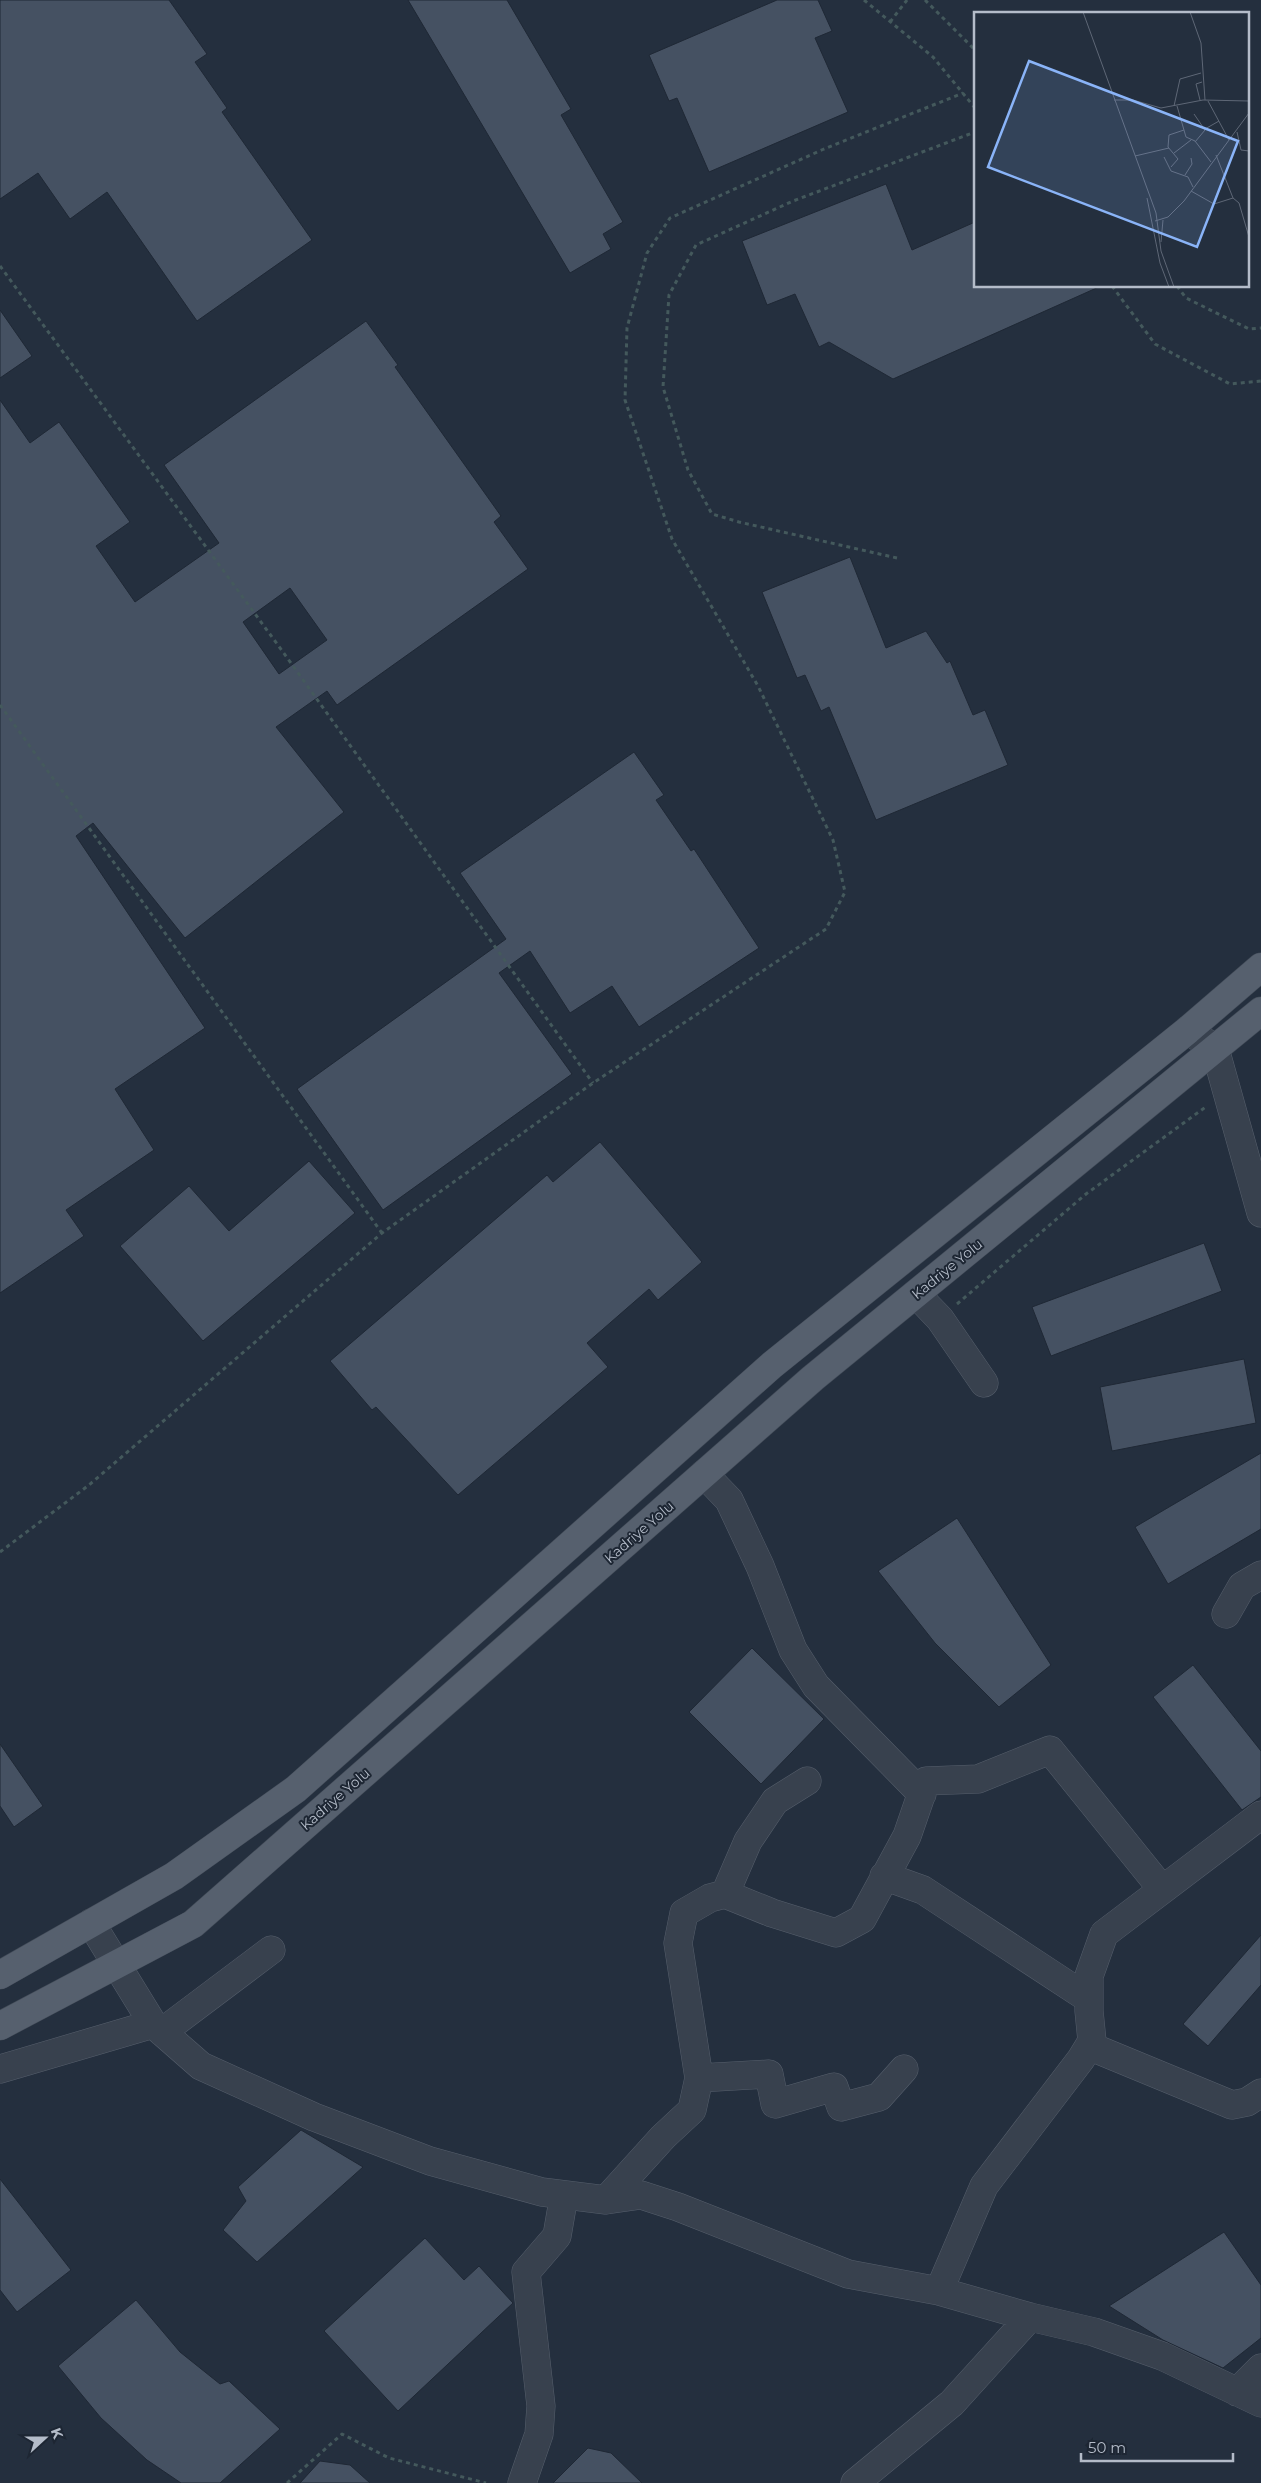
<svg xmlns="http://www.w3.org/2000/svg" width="1261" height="2483" font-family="Montserrat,sans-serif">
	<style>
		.building { fill: #455162; stroke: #1f2835; fill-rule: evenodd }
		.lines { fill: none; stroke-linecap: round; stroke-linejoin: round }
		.minor-casing { stroke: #565f6c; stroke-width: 29 }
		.major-casing { stroke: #414a57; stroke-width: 29 }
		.path { stroke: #44595c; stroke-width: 3; stroke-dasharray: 4 4; stroke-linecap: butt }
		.minor { stroke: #38414e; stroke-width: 28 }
		.major { stroke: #56606e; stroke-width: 28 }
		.labels { text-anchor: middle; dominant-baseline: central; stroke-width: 4; stroke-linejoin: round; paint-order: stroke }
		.street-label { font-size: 14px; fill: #b4bcc9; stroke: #1d2633 }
		.inset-road { fill: none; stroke: #5e6776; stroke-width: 1 }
		.view { fill: #8ab4f8; fill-opacity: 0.15; stroke: #8ab4f8; stroke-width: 2.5 }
		.inset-edge { fill: none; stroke: #b4bcc9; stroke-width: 2.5 }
	</style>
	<rect width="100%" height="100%" fill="#242f3e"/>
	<!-- building -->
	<path class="building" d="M0,0H169L207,54L195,62L227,108L222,112L312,240L197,321L107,192L70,219L38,173L0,199Z
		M408,0H507L571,109L561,115L623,222L603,234L611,249L570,273Z
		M777,0H818L832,31L815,38L848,112L709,172L677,98L669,101L649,55Z
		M886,184L912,250L975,222V286H1101L893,379L829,342L819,347L795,294L767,305L742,241Z
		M0,310L32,356L0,378Z
		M366,321L398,365L395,367L501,516L494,522L528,569L337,705L327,691L276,727L344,812L185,938L93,823L76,836L205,1028L115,1089L154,1150L66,1210L84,1236L0,1293V400L30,443L59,422L130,522L96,546L135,602L219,543L164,465ZM290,588L327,640L279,674L243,622Z
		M850,557L886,648L926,631L947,663L950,661L973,715L985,710L1008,765L876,820L829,707L821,711L805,675L797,678L762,592Z
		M634,752L664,795L656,800L691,851L694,849L759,948L639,1027L612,986L570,1013L530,951L499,973L572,1074L383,1210L297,1089L506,939L460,873Z
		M600,1142L702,1262L658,1300L649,1289L587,1343L608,1367L458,1495L376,1407L372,1410L330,1361L547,1175L553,1182Z
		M309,1161L355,1213L203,1341L120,1246L189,1186L229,1231Z
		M1204,1243L1222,1291L1051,1356L1032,1307Z
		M1244,1359L1256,1423L1112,1451L1100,1387Z
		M1261,1453V1529L1168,1584L1135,1527Z
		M957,1518L1051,1665L999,1707L935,1643L878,1571Z
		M752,1648L824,1719L761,1784L689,1712Z
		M1193,1665L1261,1751V1797L1242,1810L1153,1697Z
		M0,1744L43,1806L14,1827L0,1806Z
		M1261,1935V1985L1208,2046L1183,2024Z
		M301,2130L363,2167L257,2262L223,2230L246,2201L238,2187Z
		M0,2179L71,2270L17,2312L0,2290Z
		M1224,2232L1261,2285V2338L1223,2368L1163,2340L1109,2306Z
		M425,2238L464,2280L479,2266L513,2303L398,2411L324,2331Z
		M136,2300L180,2352L220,2384L229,2381L280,2429L220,2483H181L147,2460L101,2418L58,2366Z
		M588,2448L611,2453L642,2483H553Z
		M320,2461L350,2465L370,2483H300Z"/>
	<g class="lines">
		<!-- minor casing -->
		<g class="minor-casing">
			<path id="minor" d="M1188,1030L1215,1049L1261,1213
				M916,1294L940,1319L984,1383
				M704,1474L729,1500L760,1566L793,1650L816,1686L922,1794
				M1226,1614L1242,1586L1261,1575
				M884,1876L923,1890L1089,1999
				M725,1894L772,1913L836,1933L862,1919L907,1836L926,1781L978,1779L1050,1750L1162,1889
				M91,1923L153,2024L201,2066L314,2117L430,2161L542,2192L606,2200L641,2195L678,2207L848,2274L939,2291L1030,2317L1094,2332L1162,2356L1261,2403
				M162,2032L271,1950
				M1089,2046L1232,2105L1247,2102L1261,2093
				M0,2069L153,2024
				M699,2078L769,2074L775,2104L834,2087L841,2107L879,2097L904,2069
				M606,2200L663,2137L692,2110L699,2078L678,1943L684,1913L710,1898L725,1894L748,1841L775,1801L807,1781
				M939,2291L984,2186L1081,2059L1092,2041L1089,2011V1976L1104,1934L1261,1815
				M1237,2392L1261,2368
				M522,2483L539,2434L541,2406L526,2272L557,2236L564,2195
				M855,2483L952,2403L1030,2317"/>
		</g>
		<!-- major casing -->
		<g class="major-casing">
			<path id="major" d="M0,1975L174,1876L296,1789L772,1365L1188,1030L1261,967
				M0,2026L193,1924L813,1378L1261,1011"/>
		</g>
		<!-- path -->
		<path class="path" d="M864,0L933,57L975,108
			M925,0L975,50
			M890,22L907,0
			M0,266L283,652L593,1083
			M1112,286L1155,344L1230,384L1261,381
			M1177,286L1186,298L1249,329L1261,328
			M897,558L739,522L712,514L688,470L663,387L669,295L696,245L793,201L975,132
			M0,705L382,1233
			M957,1304L1086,1194L1207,1106
			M0,1552L89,1485L382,1233L593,1083L826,929L845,892L833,840L758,686L672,539L625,400L627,328L647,253L670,218L824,149L963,93
			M287,2483L342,2434L389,2458L486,2483"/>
		<!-- minor -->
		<use href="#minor" class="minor"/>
		<!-- major -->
		<use href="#major" class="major"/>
	</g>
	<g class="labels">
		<!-- street labels -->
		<g class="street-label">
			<text transform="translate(947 1269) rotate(-39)">Kadriye Yolu</text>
			<text transform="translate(639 1532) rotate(-41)">Kadriye Yolu</text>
			<text transform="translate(335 1799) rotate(-41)">Kadriye Yolu</text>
		</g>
	</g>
	<!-- overview -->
	<g transform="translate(974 12)">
		<rect width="275" height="275" fill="#242f3e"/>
		<path class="inset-road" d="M109,0L182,201L187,239L200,275M216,0L227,31L231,88M140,88H159L187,96L229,88L275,89M226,88L222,72L228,70M234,89L255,128M200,94L206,67L227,61M203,94L212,125L221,129L237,150M220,102L231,118L221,130M231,117L245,109M263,120L267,138L275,139M200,141L217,128M242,143L259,186M161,144L195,136M190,145L197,159L214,165L219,175M197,155L204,147L194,135L195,123L210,118M211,163L218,152L217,146M217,179L240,192L259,186L265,191L275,225M173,186L186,251L195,275M181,209L194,205L210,189L275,101M187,230L189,208"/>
		<path class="view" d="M55,49L264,129L223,235L14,155Z"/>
		<rect width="275" height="275" class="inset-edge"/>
	</g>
	<!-- north arrow -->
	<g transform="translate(45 2438) rotate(69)" stroke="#1d2633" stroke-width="4" paint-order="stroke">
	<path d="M0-4L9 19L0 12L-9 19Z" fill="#b4bcc9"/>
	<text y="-8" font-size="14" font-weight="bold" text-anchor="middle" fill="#b4bcc9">K</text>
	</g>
	<!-- scale -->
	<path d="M1081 2453v8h152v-8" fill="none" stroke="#b4bcc9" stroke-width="2.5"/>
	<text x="1088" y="2453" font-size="15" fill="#b4bcc9" stroke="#1d2633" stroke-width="4" paint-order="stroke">50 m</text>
</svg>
